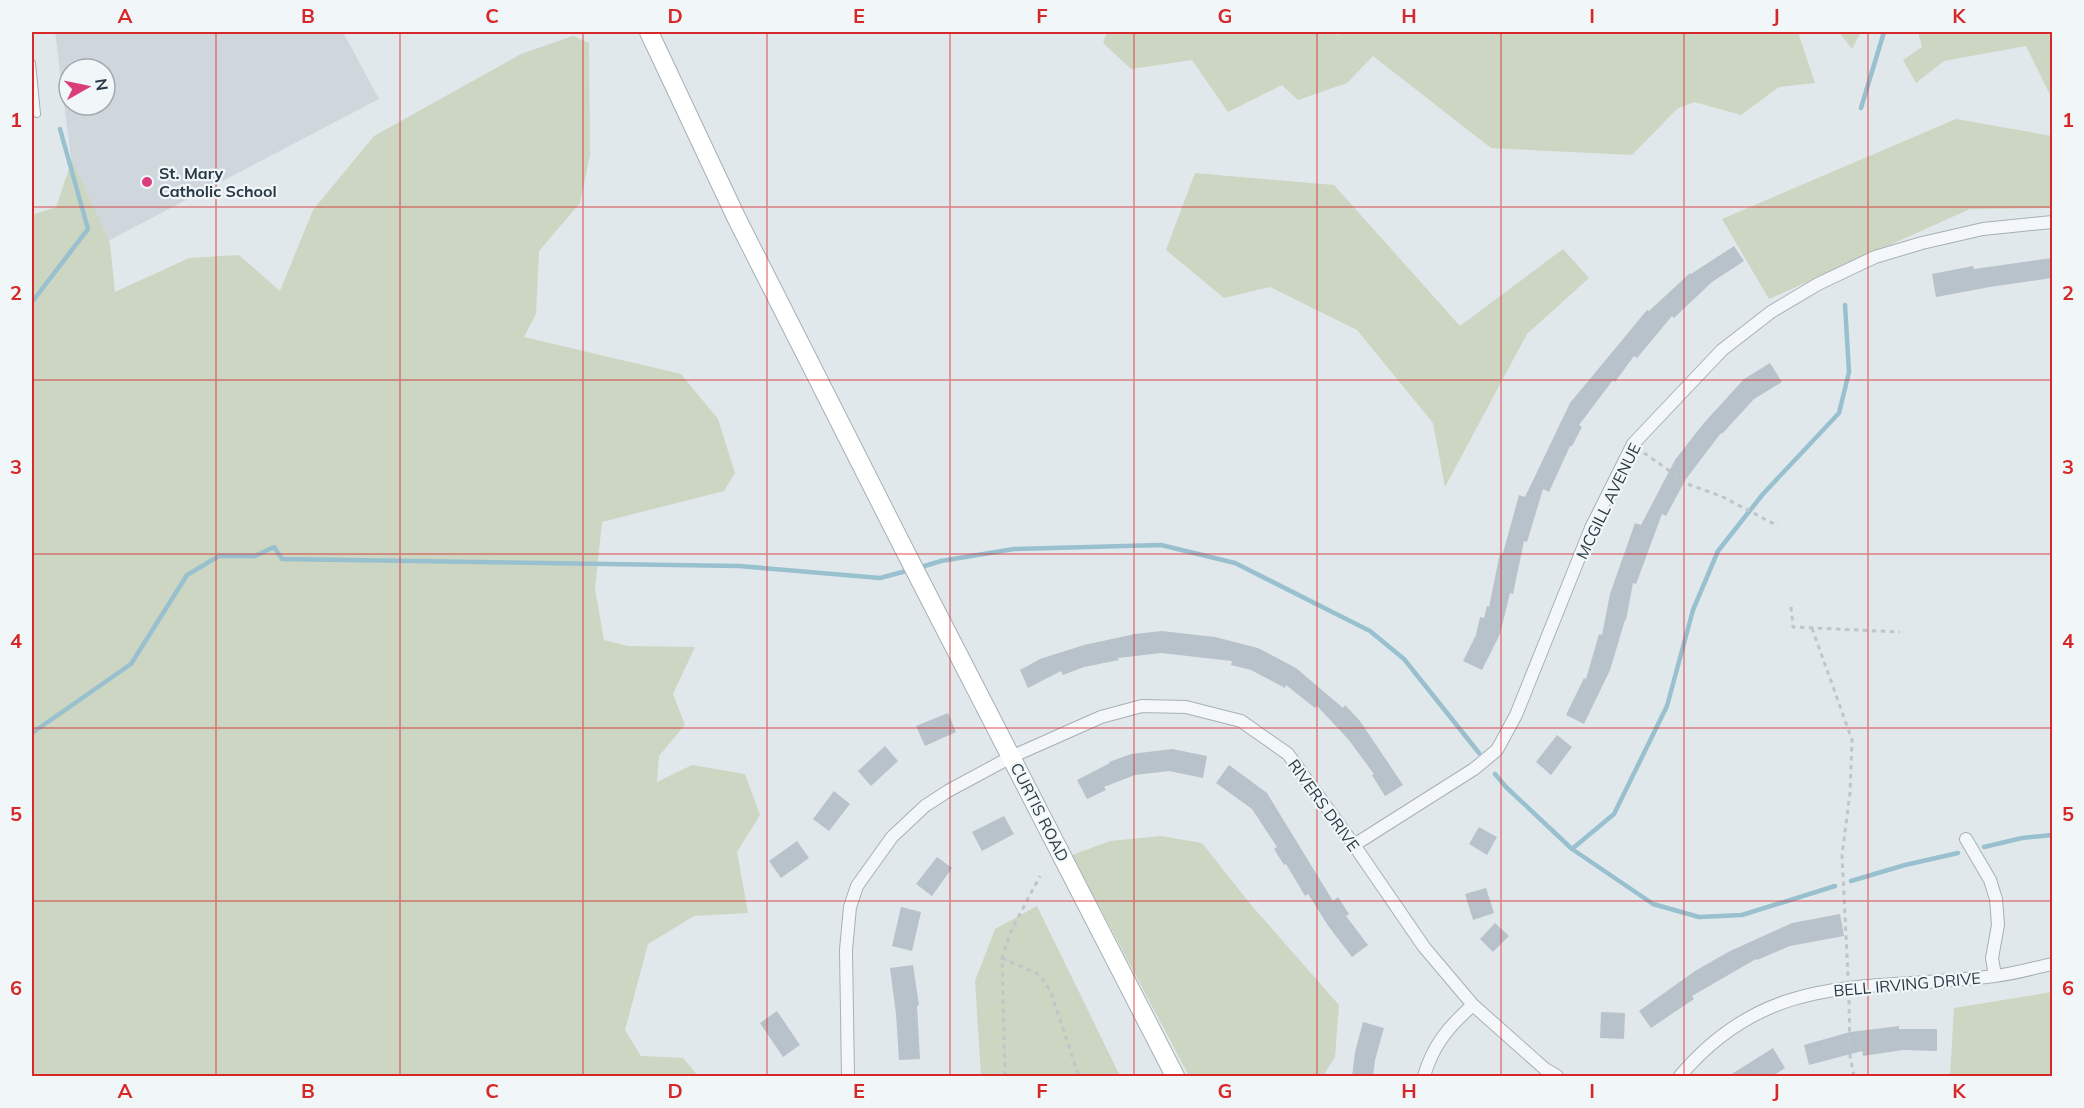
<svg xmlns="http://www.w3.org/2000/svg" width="2084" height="1108" font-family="Mulish,sans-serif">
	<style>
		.built { fill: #cfd7dd; fill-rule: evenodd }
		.green { fill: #ccd6c2 }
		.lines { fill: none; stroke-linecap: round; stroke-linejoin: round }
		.stream { stroke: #99c0ce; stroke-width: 4.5 }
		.building { fill: #b8c2ca }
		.service-casing { stroke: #a6b0b6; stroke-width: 8 }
		.minor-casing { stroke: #a6b0b6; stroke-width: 14 }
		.secondary-casing { stroke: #a6b0b6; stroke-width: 20 }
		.path { stroke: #bfc6ca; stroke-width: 3; stroke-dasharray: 4.5 4.5; stroke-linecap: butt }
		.service { stroke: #f4f7f9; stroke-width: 6 }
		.minor { stroke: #f4f7f9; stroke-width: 12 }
		.secondary { stroke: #fff; stroke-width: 18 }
		.grid { fill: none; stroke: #d62828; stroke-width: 1.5; stroke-opacity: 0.55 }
		.poi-dot { fill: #db3c7b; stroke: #f1f6f8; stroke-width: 2 }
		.labels { text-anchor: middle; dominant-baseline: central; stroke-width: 4.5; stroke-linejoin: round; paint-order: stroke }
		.poi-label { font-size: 16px; font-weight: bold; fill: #283945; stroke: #f1f6f8; text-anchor: start }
		.street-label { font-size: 16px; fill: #283945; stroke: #f1f6f8 }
		.neatline { fill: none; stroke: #d62828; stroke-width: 2 }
		.grid-label { font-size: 20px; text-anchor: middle; font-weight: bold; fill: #d62828 }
	</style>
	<rect width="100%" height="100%" fill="#e1e8eb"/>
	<!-- built -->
	<path class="built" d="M55,32H343L379,99L83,254ZM69,69H105V105H69Z"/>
	<!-- green -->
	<path class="green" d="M1107,32H1328L1339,35V32H1798L1815,83L1779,87L1741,115L1694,102L1677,109L1632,155L1491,148L1373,56L1347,83L1298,100L1282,85L1228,112L1192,60L1131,69L1103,43Z
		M1839,32H1861L1852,49Z
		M1918,32H2052V99L2026,46L1944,61L1916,83L1903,60L1922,47Z
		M573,36L589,43L590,155L580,203L539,251L536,314L524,337L681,374L718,419L735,473L724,491L602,522L595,589L604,640L628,646L695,647L673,694L685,725L659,756L657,782L692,765L745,774L760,815L737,852L748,913L694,916L648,944L625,1030L641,1056L683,1058L698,1076H32V215L56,207L72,160L110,243L115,292L189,258L239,255L280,291L313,210L374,136L521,54Z
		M1956,119L2052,136V208L1970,209L1769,299L1722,219Z
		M1195,173L1334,185L1460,326L1563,249L1589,278L1527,334L1445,487L1433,423L1357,330L1270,287L1224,298L1166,250Z
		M1161,836L1202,843L1252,906L1339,1005L1335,1057L1323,1076H1189L1072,855L1110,841Z
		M1037,906L1120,1076H981L975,981L995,929Z
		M2052,992V1076H1950L1954,1008Z"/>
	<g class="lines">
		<!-- stream -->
		<path class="stream" d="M1861,108L1884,32
			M32,302L88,229L60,129
			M918,568L941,561L1014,549L1161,545L1235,563L1370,631L1404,659L1479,753
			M32,733L131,664L187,575L219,556H255L274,547L282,559L739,566L880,578L910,570
			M1495,774L1506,787L1572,849L1653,904L1699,917L1742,915L1835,886
			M1984,847L2022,838L2052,835
			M1572,849L1614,814L1667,706L1693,610L1718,551L1763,494L1839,413L1849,372L1845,305
			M1851,881L1905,865L1958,853"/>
	</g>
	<!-- building -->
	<path class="building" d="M1734,246L1744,261L1712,282L1674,318L1672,316L1637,358L1634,356L1615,382L1613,380L1579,425L1582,427L1572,446H1570L1549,492L1543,489L1527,542L1524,541L1513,594L1510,593L1500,634L1482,670L1463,661L1476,635L1480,617L1484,618L1487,606L1489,607L1500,553H1503L1519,495L1525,497L1570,403L1647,310L1649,311L1690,273L1691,274Z
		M2052,258V278L1990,287L1936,297L1932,274L1973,266L1974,269Z
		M1770,363L1782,382L1754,399L1722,434L1721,433L1686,479L1666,516L1662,514L1636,584L1633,583L1626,620H1625L1610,670L1584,724L1566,715L1584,678L1586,679L1599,634L1602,635L1610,594L1635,523L1641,525L1675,460L1703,424L1744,379Z
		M1162,631L1215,637L1258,648L1296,668L1343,708L1345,705L1360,721L1403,785L1385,796L1372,775L1374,774L1348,739L1317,706L1315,708L1286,685L1285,688L1251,670L1231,665L1232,661L1161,653L1118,658L1119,660L1084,667L1063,675L1061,671L1028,688L1020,670L1040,659L1084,645L1135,634Z
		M948,713L956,732L925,746L916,726Z
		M1557,735L1572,747L1551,775L1536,762Z
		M885,746L898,761L871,786L858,771Z
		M1172,749L1207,756L1203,778L1169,771L1135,775L1104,787L1106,790L1087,799L1077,780L1110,763L1109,762L1131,754Z
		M1229,765L1267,793L1333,901L1338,897L1349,914L1346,916L1368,945L1352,957L1329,927L1308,894L1305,896L1286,864L1284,865L1274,849L1277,847L1252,809L1216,783Z
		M834,791L850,804L829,831L813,819Z
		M1004,816L1014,834L982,851L972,832Z
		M1479,827L1497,837L1487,855L1469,844Z
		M797,841L809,858L781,878L769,861Z
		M937,857L952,868L932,896L916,884Z
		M1486,888L1494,913L1473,920L1465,894Z
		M901,907L921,912L912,951L892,946Z
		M1840,914L1844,936L1790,946L1757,960L1756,959L1692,996L1694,999L1651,1028L1639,1011L1695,971L1730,951L1792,923Z
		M1495,923L1509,936L1493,952L1480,939Z
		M913,965L919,1005L917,1006L920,1059L899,1060L896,1014L890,968Z
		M777,1011L800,1045L783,1057L760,1023Z
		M1601,1012L1625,1013L1624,1039L1600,1038Z
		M1363,1022L1384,1028L1375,1060L1373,1077H1352L1355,1052Z
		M1899,1026V1029H1937V1051L1903,1050L1863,1056L1862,1051L1809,1065L1804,1045L1850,1032Z
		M1773,1048L1785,1068L1771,1077H1727Z"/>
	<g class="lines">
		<!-- service casing -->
		<g class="service-casing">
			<path id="service" d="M32,63L37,114"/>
		</g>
		<!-- minor casing -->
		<g class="minor-casing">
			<path id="minor" d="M1966,839L1990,880L1996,899L1998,925L1992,958L1995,976
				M1354,845L1474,769L1497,750L1516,715L1591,528L1633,444L1722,350L1771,312L1818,284L1875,257L1922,243L1983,229L2052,222
				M848,1076L846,950L850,907L857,886L892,837L925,806L948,791L1011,757L1101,717L1142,706L1186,707L1241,721L1288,754L1354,845L1424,947L1473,1005L1545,1069L1557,1076
				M1424,1076C1433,1045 1449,1026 1473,1005
				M1680,1076C1771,968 1871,992 1994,976C2014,974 2033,968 2052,964"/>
		</g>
		<!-- secondary casing -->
		<g class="secondary-casing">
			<path id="secondary" d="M649,32L736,217L904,549L1175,1076"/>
		</g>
		<!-- path -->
		<path class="path" d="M1644,453L1690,485L1721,496L1778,526
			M1791,607L1793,627L1900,632
			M1812,628L1852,740L1850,793L1842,855L1848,976
			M1002,958L1040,975L1050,990L1079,1076
			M1849,1000L1850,1056L1854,1076
			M1005,1076L1002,958L1011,931L1040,876"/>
		<!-- service -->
		<use href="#service" class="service"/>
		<!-- minor -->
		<use href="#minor" class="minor"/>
		<!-- secondary -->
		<use href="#secondary" class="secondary"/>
	</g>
	<!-- grid -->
	<path class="grid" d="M216,32V1076M400,32V1076M583,32V1076M767,32V1076M950,32V1076M1134,32V1076M1317,32V1076M1501,32V1076M1684,32V1076M1868,32V1076M32,207H2052M32,380H2052M32,554H2052M32,728H2052M32,901H2052"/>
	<!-- markers -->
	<circle class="poi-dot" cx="147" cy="182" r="6"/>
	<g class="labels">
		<!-- poi labels -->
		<g class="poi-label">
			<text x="159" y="173">St. Mary<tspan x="159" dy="18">Catholic School</tspan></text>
		</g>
		<!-- street labels -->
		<g class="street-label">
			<text transform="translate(1608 501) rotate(-64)">MCGILL AVENUE</text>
			<text transform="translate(1324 805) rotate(54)">RIVERS DRIVE</text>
			<text transform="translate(1040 812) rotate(63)">CURTIS ROAD</text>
			<text transform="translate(1907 984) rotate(-5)">BELL IRVING DRIVE</text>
		</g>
	</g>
	<!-- border -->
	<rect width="2084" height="1108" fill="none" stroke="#f1f6f8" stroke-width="66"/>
	<!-- north arrow -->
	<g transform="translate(87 87) rotate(81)"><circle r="28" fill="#f1f6f8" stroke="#a1aab0" stroke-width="1.5"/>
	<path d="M0-4.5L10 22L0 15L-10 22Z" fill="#db3c7b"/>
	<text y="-9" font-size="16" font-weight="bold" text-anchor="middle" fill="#283945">N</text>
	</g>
	<rect x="33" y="33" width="2018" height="1042" class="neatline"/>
	<g class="grid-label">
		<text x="125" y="23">A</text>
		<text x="308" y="23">B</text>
		<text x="492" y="23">C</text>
		<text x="675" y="23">D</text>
		<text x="859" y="23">E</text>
		<text x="1042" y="23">F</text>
		<text x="1225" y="23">G</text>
		<text x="1409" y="23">H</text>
		<text x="1592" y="23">I</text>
		<text x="1776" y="23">J</text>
		<text x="1959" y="23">K</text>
		<text x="16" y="127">1</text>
		<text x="2068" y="127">1</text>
		<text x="16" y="300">2</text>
		<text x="2068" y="300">2</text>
		<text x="16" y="474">3</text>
		<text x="2068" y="474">3</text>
		<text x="16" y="648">4</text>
		<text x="2068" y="648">4</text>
		<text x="16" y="821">5</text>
		<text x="2068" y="821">5</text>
		<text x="16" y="995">6</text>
		<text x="2068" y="995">6</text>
		<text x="125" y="1098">A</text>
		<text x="308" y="1098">B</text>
		<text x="492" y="1098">C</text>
		<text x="675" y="1098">D</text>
		<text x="859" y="1098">E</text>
		<text x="1042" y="1098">F</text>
		<text x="1225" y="1098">G</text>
		<text x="1409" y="1098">H</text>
		<text x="1592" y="1098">I</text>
		<text x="1776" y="1098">J</text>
		<text x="1959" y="1098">K</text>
	</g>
</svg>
